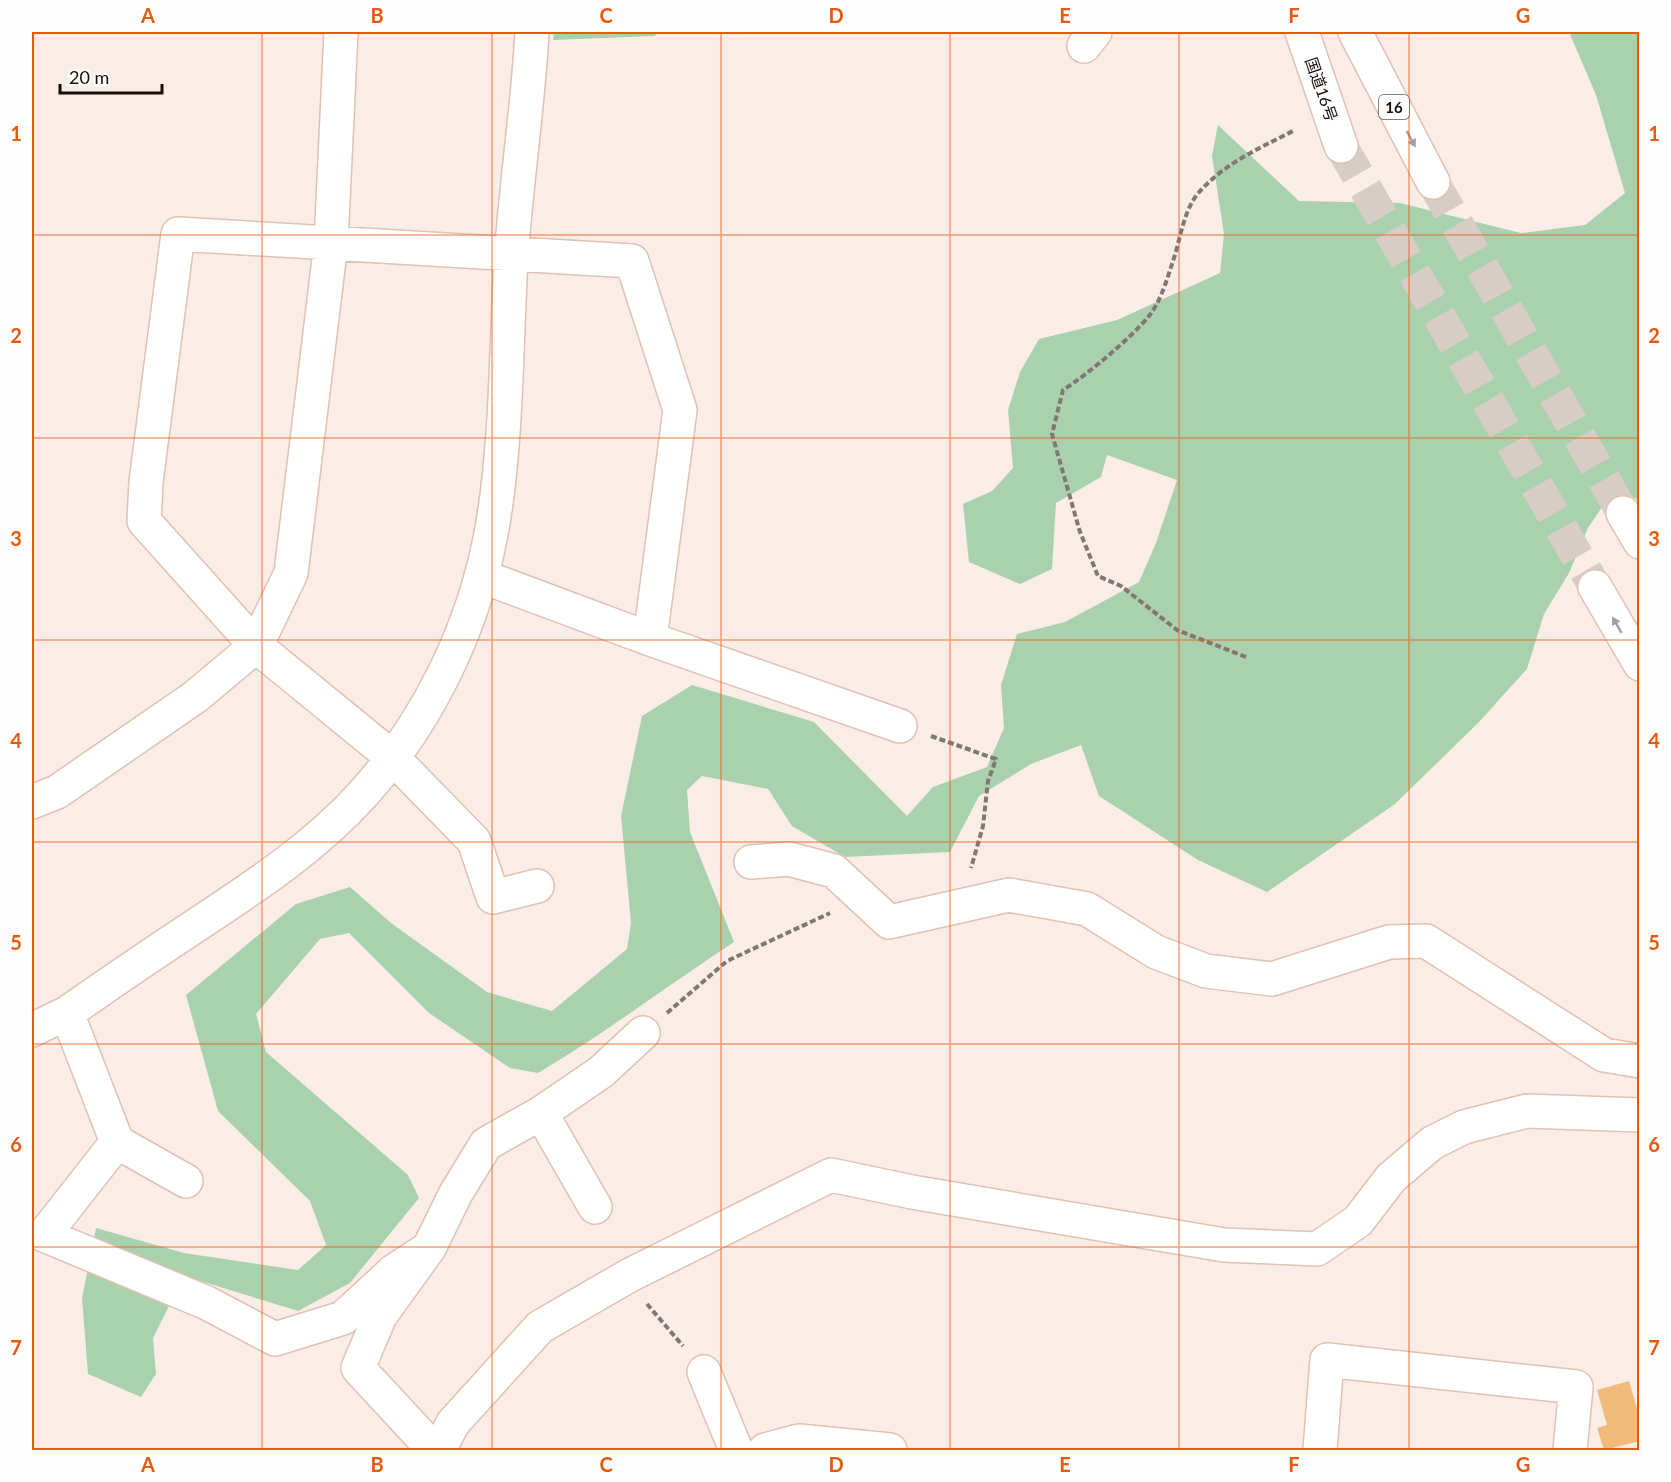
<svg xmlns="http://www.w3.org/2000/svg" width="1671" height="1482" font-family="Lato,'Noto Sans JP',sans-serif">
	<style>
		.green { fill: #aad1ad }
		.building { fill: #f0bb7a }
		.lines { fill: none; stroke-linecap: round; stroke-linejoin: round }
		.highway-tunnel { stroke: #d8ccc6; stroke-width: 33; stroke-dasharray: 33 16; stroke-linecap: butt }
		.minor-casing { stroke: #e1c1b2; stroke-width: 36 }
		.highway-casing { stroke: #e1c1b2; stroke-width: 36 }
		.path { stroke: #837772; stroke-width: 4; stroke-dasharray: 6 3; stroke-linecap: butt }
		.minor { stroke: #fff; stroke-width: 33 }
		.highway { stroke: #fff; stroke-width: 33 }
		.oneway { fill: #a39f9d }
		.grid { fill: none; stroke: #e8590c; stroke-width: 1.5; stroke-opacity: 0.55 }
		.labels { text-anchor: middle; dominant-baseline: central; stroke-width: 5; stroke-linejoin: round; paint-order: stroke }
		.shield { fill: #fdfdfd; stroke: #5d5652; stroke-width: 1.5 }
		.shield-label { font-size: 15px; font-weight: bold; fill: #190e09 }
		.street-label { font-size: 16px; fill: #190e09; stroke: #fdfdfd }
		.neatline { fill: none; stroke: #e8590c; stroke-width: 2 }
		.grid-label { font-size: 20px; text-anchor: middle; font-weight: bold; fill: #e8590c }
	</style>
	<rect width="100%" height="100%" fill="#faede7"/>
	<!-- green -->
	<path class="green" d="M554,32H657L655,36L553,40Z
		M1569,32H1639V501L1635,498L1604,504L1588,528L1569,573L1544,614L1527,669L1479,722L1395,804L1267,892L1198,860L1099,796L1081,745L1031,764L979,796L950,852L845,857L792,826L768,789L702,776L687,790L690,832L734,942C668,985 606,1033 538,1073L510,1068L429,1013L349,933L320,939L256,1014L266,1052L408,1175L419,1198L350,1283L298,1311L184,1276L153,1338L156,1374L141,1397L88,1374L82,1298L96,1228L184,1253L298,1270L326,1245L310,1201L218,1111L186,995L296,904L350,887L391,923L487,992L552,1011L627,949L631,923L621,816L642,716L692,685L814,722L907,816L933,787L987,767L1004,728L1001,685L1017,634L1065,622L1139,582L1156,543L1177,480L1107,455L1101,477L1056,503L1052,569L1020,584L969,562L963,504L992,491L1013,468L1008,410L1020,372L1039,339L1117,320L1220,273L1224,234L1212,156L1218,125L1299,201L1400,203L1521,233L1585,225L1625,193L1596,95Z"/>
	<!-- building -->
	<path class="building" d="M1629,1381L1640,1419V1441L1604,1450L1597,1428L1607,1425L1597,1390Z"/>
	<g class="lines">
		<!-- highway-tunnel -->
		<path class="highway-tunnel" d="M1341,146L1595,587
			M1433,182L1623,513"/>
		<!-- minor casing -->
		<g class="minor-casing">
			<path id="minor" d="M1084,46L1095,32
				M481,576L650,639L900,726
				M32,802L57,792L195,697L256,646L291,573L331,243L341,32
				M751,862L789,859L834,871L889,922L1009,895L1087,909L1156,952L1206,971L1272,979L1389,942L1426,941L1604,1055L1640,1061
				M537,886L493,897L474,841L393,758L256,646L144,521L146,482L178,234L632,261L680,410L650,639
				M67,1013L117,1142L44,1235L207,1303L275,1339L343,1318L394,1271L429,1248
				M32,1030L67,1013C110,983 154,953 198,924C257,885 315,847 363,794C428,722 473,629 491,534C507,448 506,348 511,259C516,183 528,108 532,32
				M541,1113L595,1207
				M117,1142L186,1181
				M704,1372L736,1450
				M434,1450L358,1368L380,1316L429,1248L456,1193L486,1144L541,1113L601,1072L643,1033
				M439,1450L453,1423L540,1327L630,1275L831,1175L912,1192L1224,1245L1317,1249L1358,1221L1391,1178L1432,1143L1464,1127L1527,1111L1640,1115
				M765,1450L799,1441L890,1450
				M1320,1450L1327,1360L1576,1387L1570,1450"/>
		</g>
		<!-- highway casing -->
		<g class="highway-casing">
			<path id="highway" d="M1302,32L1341,146
				M1355,32L1433,182
				M1623,513L1640,542
				M1595,587L1640,664"/>
		</g>
		<!-- path -->
		<path class="path" d="M1246,657L1177,630L1121,586L1098,576L1080,532L1052,434L1063,390C1087,375 1131,338 1149,316C1161,301 1167,279 1173,261C1181,238 1183,209 1201,190C1227,162 1260,148 1293,131
			M931,736L996,759L988,781L983,826L971,868
			M667,1013L727,961L830,913
			M647,1304L683,1346"/>
		<!-- minor -->
		<use href="#minor" class="minor"/>
		<!-- highway -->
		<use href="#highway" class="highway"/>
	</g>
	<!-- one-way arrows -->
	<defs><path id="oneway-solid" d="M-6-.8H1V-3.2L6.5 0L1 3.2V.8H-6Z" transform="scale(1.5)"/></defs>
	<g class="oneway">
		<use href="#oneway-solid" transform="translate(1411 139) rotate(62)"/>
		<use href="#oneway-solid" transform="translate(1617 625) rotate(-120)"/>
	</g>
	<!-- grid -->
	<path class="grid" d="M262,32V1450M492,32V1450M721,32V1450M950,32V1450M1179,32V1450M1409,32V1450M32,235H1640M32,438H1640M32,640H1640M32,842H1640M32,1044H1640M32,1247H1640"/>
	<g class="labels">
		<!-- shield labels -->
		<rect class="shield" x="1379" y="95" width="30" height="24" rx="4.5"/>
		<g class="shield-label">
			<text x="1394" y="107">16</text>
		</g>
		<!-- street labels -->
		<g class="street-label">
			<text transform="translate(1322 89) rotate(71)">国道16号</text>
		</g>
	</g>
	<!-- border -->
	<rect width="1671" height="1482" fill="none" stroke="#fdfdfd" stroke-width="66"/>
	<!-- scale -->
	<path d="M60 84v9h102v-9" fill="none" stroke="#190e09" stroke-width="3"/>
	<text x="69" y="84" font-size="18" fill="#190e09" stroke="#fdfdfd" stroke-width="4.5" paint-order="stroke">20 m</text>
	<rect x="33" y="33" width="1605" height="1416" class="neatline"/>
	<g class="grid-label">
		<text x="148" y="23">A</text>
		<text x="377" y="23">B</text>
		<text x="606" y="23">C</text>
		<text x="836" y="23">D</text>
		<text x="1065" y="23">E</text>
		<text x="1294" y="23">F</text>
		<text x="1523" y="23">G</text>
		<text x="16" y="141">1</text>
		<text x="1654" y="141">1</text>
		<text x="16" y="343">2</text>
		<text x="1654" y="343">2</text>
		<text x="16" y="546">3</text>
		<text x="1654" y="546">3</text>
		<text x="16" y="748">4</text>
		<text x="1654" y="748">4</text>
		<text x="16" y="950">5</text>
		<text x="1654" y="950">5</text>
		<text x="16" y="1152">6</text>
		<text x="1654" y="1152">6</text>
		<text x="16" y="1355">7</text>
		<text x="1654" y="1355">7</text>
		<text x="148" y="1472">A</text>
		<text x="377" y="1472">B</text>
		<text x="606" y="1472">C</text>
		<text x="836" y="1472">D</text>
		<text x="1065" y="1472">E</text>
		<text x="1294" y="1472">F</text>
		<text x="1523" y="1472">G</text>
	</g>
</svg>
